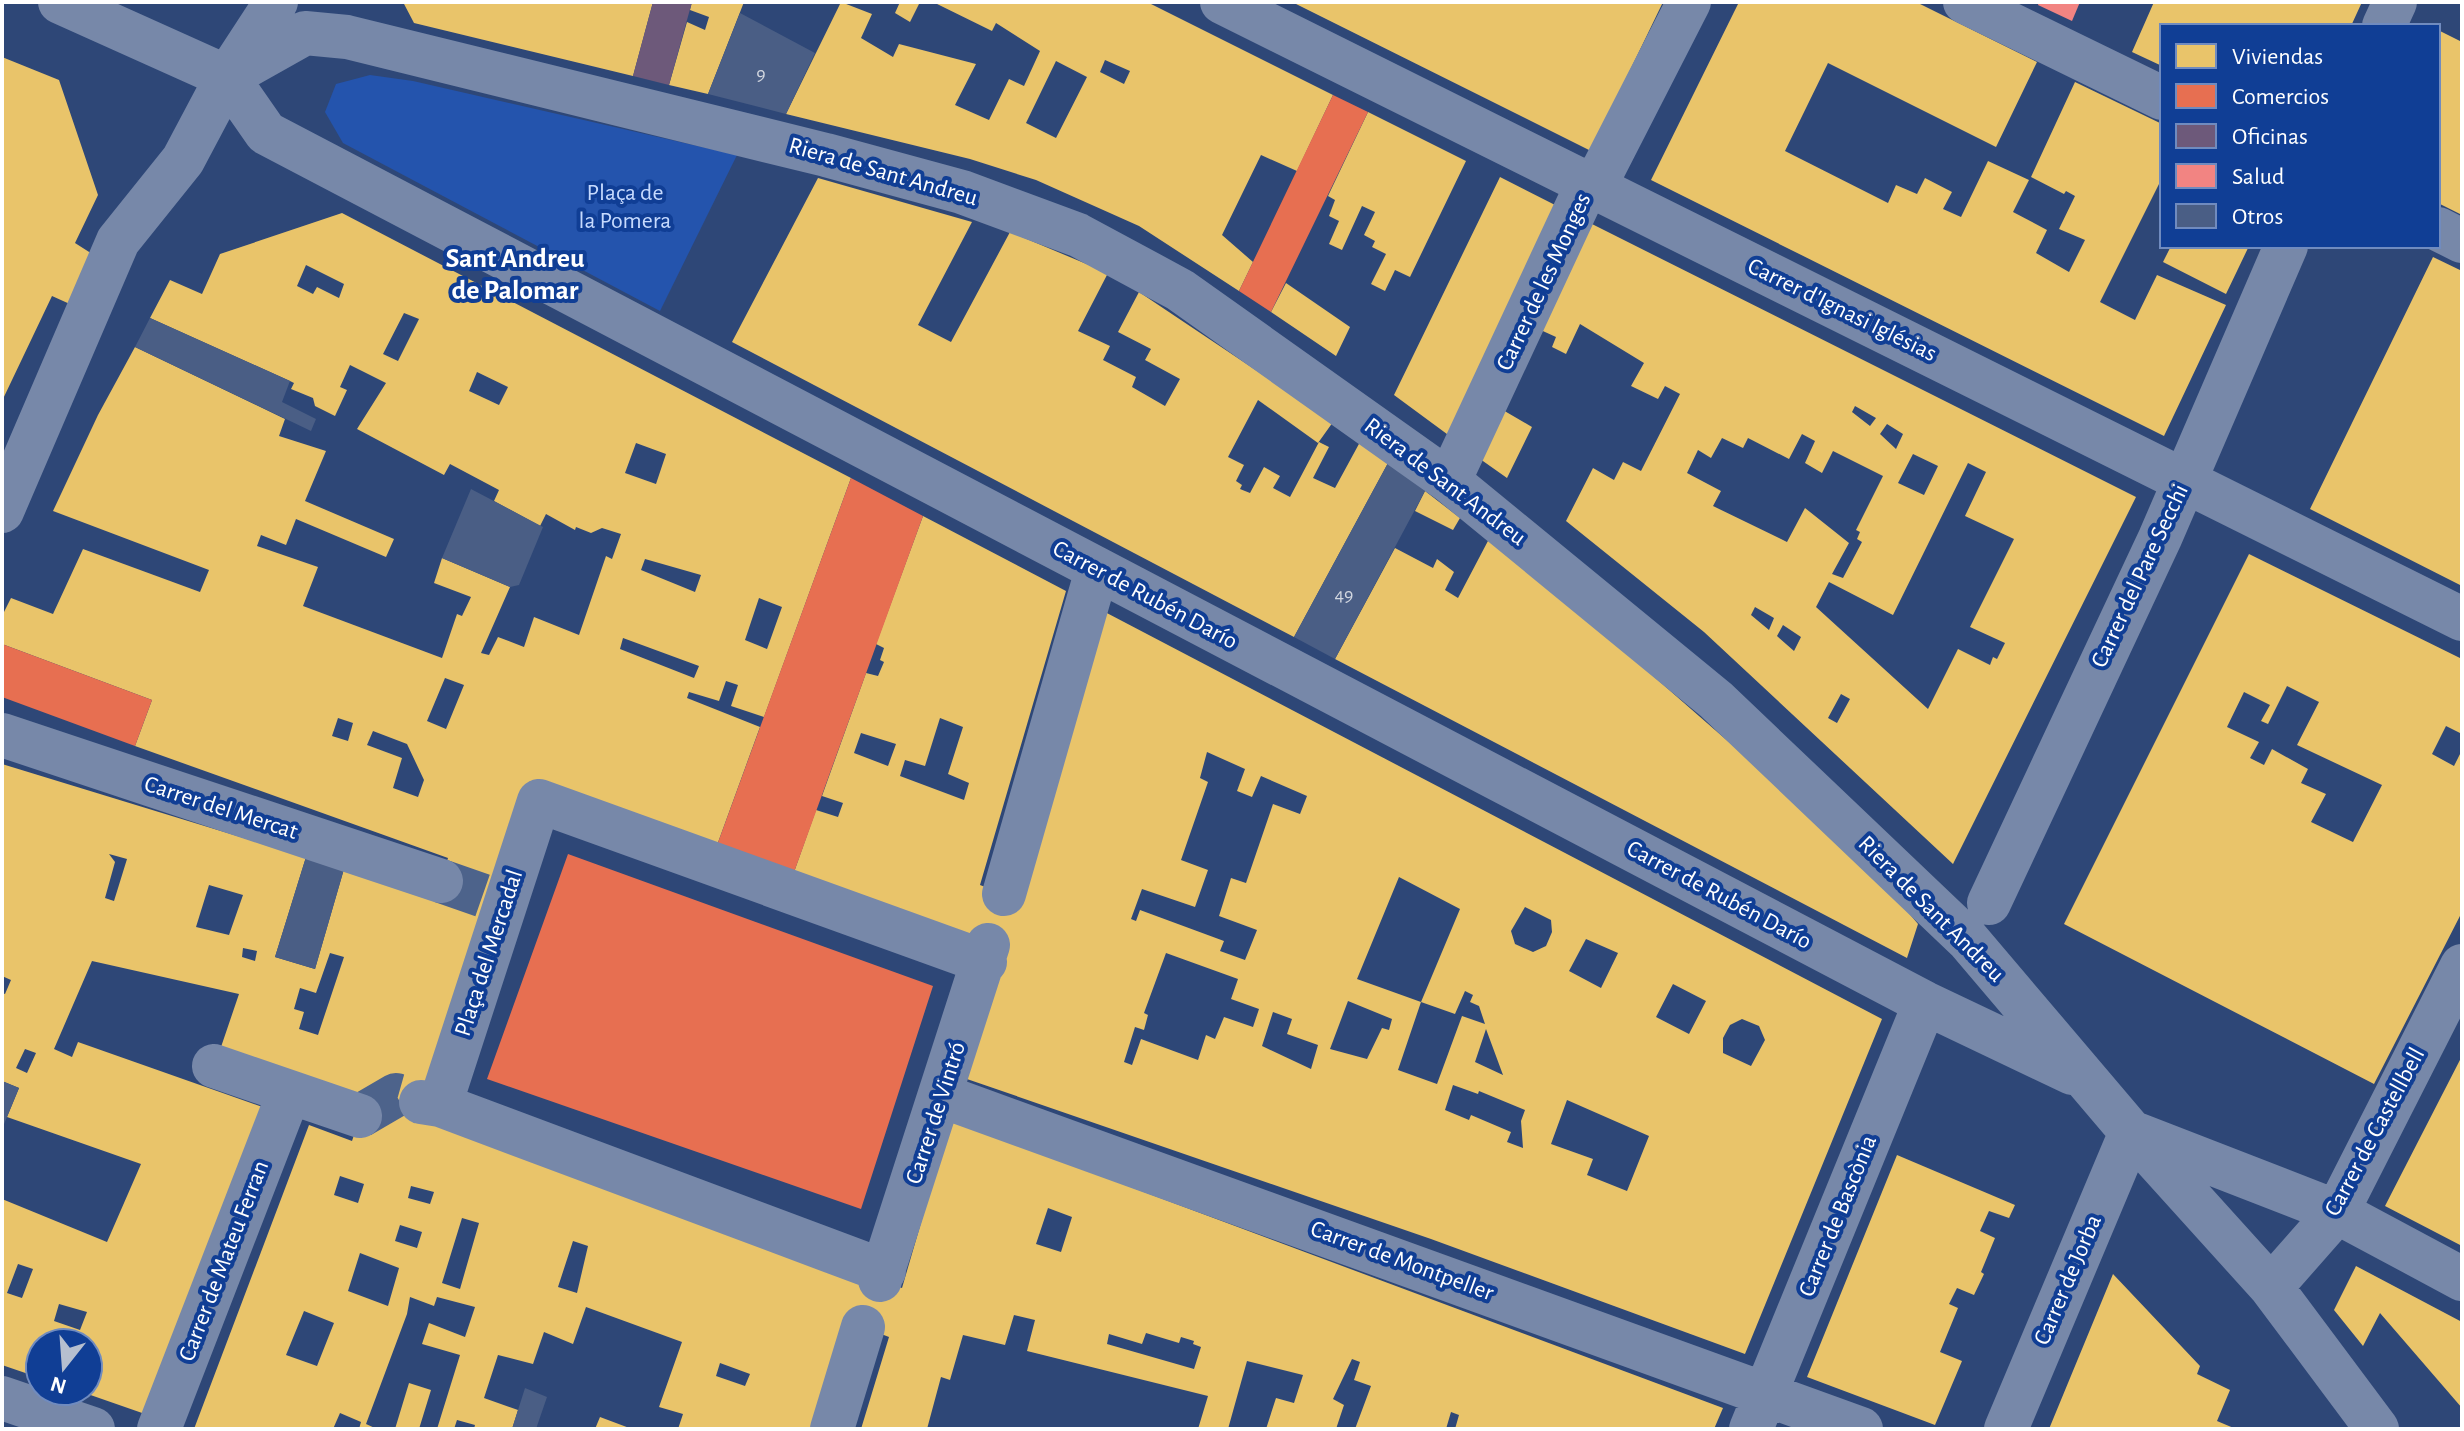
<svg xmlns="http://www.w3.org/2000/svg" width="2464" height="1431" font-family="'Alegreya Sans',sans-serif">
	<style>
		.green { fill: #2454ad }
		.homes { fill: #e9c46a; fill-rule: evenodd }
		.shops { fill: #e76f51 }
		.offices { fill: #6d597a }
		.health { fill: #f28482 }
		.building { fill: #4a5e85 }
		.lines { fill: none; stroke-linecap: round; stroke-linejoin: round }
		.minor-tunnel { stroke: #4d638b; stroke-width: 44; stroke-dasharray: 44 22; stroke-linecap: butt }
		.minor { stroke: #7788a9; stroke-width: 44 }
		.labels { text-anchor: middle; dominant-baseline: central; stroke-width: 8; stroke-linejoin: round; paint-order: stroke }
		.number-label { font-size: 20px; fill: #d2d7e0 }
		.street-label { font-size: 24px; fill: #fff; stroke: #103e95 }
		.park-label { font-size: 24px; fill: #c6dafe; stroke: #103e95 }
		.quarter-label { font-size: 28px; font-weight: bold; fill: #fff; stroke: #103e95 }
	</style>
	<rect width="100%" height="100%" fill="#2e4777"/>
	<!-- green -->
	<path class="green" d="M370,75L413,81L737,155L660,311L343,143L325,112L336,84Z"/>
	<!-- homes -->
	<path class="homes" d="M403,2H653L633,76L414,23Z
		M692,2H744L708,94L669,85L687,22L705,30L709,17L690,10Z
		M841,2L872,14L861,38L893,57L899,44L976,64L955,105L989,120L1009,79L1024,86L1040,51L996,23L992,31L933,2H1147L1333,95L1297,171L1261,155L1222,235L1253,262L1239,291L1139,226L1036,180L970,159L786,114ZM1105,60L1130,71L1124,84L1100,72ZM1056,61L1087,77L1056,138L1026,123Z
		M900,2H920L910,22L895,13Z
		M1292,2H1663L1591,151Z
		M1739,2H1916L2037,62L1996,147L1828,63L1785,151L1888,203L1896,185L1917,194L1925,178L1952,192L1943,209L1961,217L1988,161L2029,180L2013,212L2047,230L2036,253L2069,272L2085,240L2059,229L2075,196L2066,191L2064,194L2031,177L2075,82L2162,124V178L2100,302L2135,320L2157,275L2226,305L2164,436L1651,180Z
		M2154,2H2362L2351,26H2162V66L2132,52Z
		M2438,30L2462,42L2460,214L2438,203Z
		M2,57L59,80L98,195L75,243L97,257L72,305L52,296L2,401Z
		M1368,112L1466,161L1410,277L1395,270L1385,291L1371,284L1386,254L1372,247L1375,241L1364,235L1375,212L1362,206L1342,250L1329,244L1339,221L1329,216L1335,200L1328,196Z
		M1500,177L1559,207L1451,437L1394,395Z
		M818,178L972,222L918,325L951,342L1010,232L1108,273L1078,331L1110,346L1103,360L1136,377L1132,387L1165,406L1180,379L1145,360L1151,349L1118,332L1139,292L1333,422L1318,443L1258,400L1228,457L1244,465L1236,481L1242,485L1240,489L1250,493L1264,467L1280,476L1273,488L1290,497L1319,442L1329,447L1313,478L1335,488L1360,442L1388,463L1294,637L732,342Z
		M342,213L851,478L764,717L731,706L738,685L726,681L719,701L689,692L687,698L760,727L716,848L530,781L417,1112L902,1288L951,1120L1723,1408L1714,1429H1455L1459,1415L1451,1412L1446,1429H1355L1371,1386L1354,1380L1360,1362L1352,1359L1333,1399L1344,1405L1336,1429H1266L1276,1398L1294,1403L1303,1375L1247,1361L1228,1429H1198L1208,1396L1027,1351L1035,1320L1014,1315L1005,1345L963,1335L950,1380L941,1377L927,1429H861L889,1337L845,1320L814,1429H678L683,1414L659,1407L682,1342L586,1307L573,1344L544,1332L533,1364L498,1355L484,1398L518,1410L512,1429H474L475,1425L457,1420L454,1429H437L460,1355L422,1344L429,1323L465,1337L475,1307L437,1297L434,1306L410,1297L407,1314L366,1424L377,1429H359L361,1422L340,1413L333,1429H194L309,1125L352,1141L366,1099L221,1047L239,994L92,961L54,1049L72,1057L78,1042L268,1109L145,1414L79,1391H88V1343H40V1378L2,1365V1199L107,1242L141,1164L7,1117L19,1088L2,1081V993L5,994L11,980L2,976V764L306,857L275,957L315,969L344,869L436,897L448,858L135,746L152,700L2,644V616L11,598L53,614L83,549L200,592L209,570L53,511L98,415L135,347L285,419L279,436L326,451L305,501L394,539L386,557L296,519L286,545L261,535L257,546L318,567L303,606L442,658L457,614L462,616L471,597L434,583L442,558L510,587L481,653L489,655L498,637L524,647L534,617L579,635L606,556L612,559L621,534L602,528L591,533L576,527L575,530L546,514L540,526L494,501L499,490L450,464L444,475L357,429L386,383L350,365L340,387L347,390L335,416L315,406L313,398L291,389L294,383L290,381L150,318L170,280L202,294L220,254ZM306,265L344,284L339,298L317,287L313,294L297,286ZM404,313L419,319L398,361L383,354ZM477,372L508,387L499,405L469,391ZM636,443L666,454L656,484L625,473ZM645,559L701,575L695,592L641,570ZM759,598L782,607L767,649L745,640ZM623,638L699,666L694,678L620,649ZM445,678L464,685L446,729L427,721ZM338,718L353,723L348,741L332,736ZM373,731L407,744L424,780L418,797L393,788L402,758L367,745ZM109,854L127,859L114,901L105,898L115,862ZM209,885L243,895L229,935L196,927ZM243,948L257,951L255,961L242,957ZM330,953L344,957L318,1035L299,1029L304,1012L294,1009L300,988L316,993ZM25,1049L36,1053L27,1073L16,1068ZM340,1176L364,1184L358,1203L334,1195ZM411,1186L434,1192L430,1204L408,1198ZM1048,1208L1072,1217L1061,1252L1036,1244ZM462,1218L479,1223L460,1289L442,1283ZM400,1225L422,1232L417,1248L395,1241ZM573,1241L588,1246L577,1293L558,1287ZM360,1253L399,1268L388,1306L348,1291ZM18,1264L33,1269L22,1298L7,1293ZM59,1304L87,1312L80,1330L54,1321ZM304,1311L334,1323L317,1366L286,1355ZM1146,1333L1179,1343L1181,1337L1194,1341L1193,1344L1201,1347L1194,1369L1107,1344L1109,1334L1142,1344ZM720,1363L750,1374L745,1386L716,1376Z
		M1584,220L2136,497L1953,864L1704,632L1566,521L1593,468L1614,480L1623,462L1641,471L1680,394L1665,386L1658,399L1631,386L1644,363L1580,324L1566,354L1552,347L1556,337L1534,327ZM1855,406L1876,418L1870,426L1852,412ZM1887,424L1903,434L1896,449L1880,434ZM1802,434L1815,441L1805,463L1822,473L1833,451L1883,476L1856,530L1860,532L1857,539L1862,542L1843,578L1832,574L1849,543L1805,508L1787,542L1713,506L1721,491L1687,473L1698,450L1711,458L1722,438L1743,448L1748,438L1789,459ZM1913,454L1938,466L1924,495L1898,483ZM1968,463L1986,472L1965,516L2014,539L1970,627L2005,643L1997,659L1993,657L1990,665L1958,649L1928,709L1816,607L1829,582L1893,615ZM1755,607L1774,618L1769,630L1751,615ZM1783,625L1801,637L1794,651L1777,636ZM1841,694L1850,699L1837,723L1828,718Z
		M2171,246H2249L2226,294L2163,262Z
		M2433,257L2462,271V586L2310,509Z
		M1286,283L1350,327L1336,356L1271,312Z
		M1496,406L1532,427L1507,478L1473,454Z
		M1425,491L1460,518L1453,530L1415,511Z
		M923,516L1066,591L980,885L1017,899L1103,611L1882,1019L1745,1354L1431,1239L964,1078L1002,949L793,875L816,810L838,817L843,803L822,796L866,673L878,676L884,662L880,660L884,648L876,644ZM940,718L963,727L948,774L969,783L964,800L900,776L905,760L925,766ZM861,733L896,744L888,766L854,753ZM1207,752L1245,769L1237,791L1252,797L1261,776L1307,796L1300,814L1273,804L1246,883L1231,878L1219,916L1257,930L1245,960L1220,951L1224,941L1140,910L1136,921L1131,919L1142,889L1195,907L1208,870L1181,860L1208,782L1200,778ZM1399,877L1460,909L1421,1002L1357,979ZM1525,907L1551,920L1552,932L1546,946L1533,952L1515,944L1511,931ZM1586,939L1618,953L1601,988L1569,971ZM1166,953L1238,979L1231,999L1259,1009L1253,1027L1224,1017L1215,1039L1206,1035L1198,1060L1141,1039L1132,1065L1124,1062L1135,1027L1144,1030L1148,1015L1144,1013ZM1673,984L1706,1001L1689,1034L1656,1017ZM1465,991L1473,995L1470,1002L1479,1006L1485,1024L1462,1016L1437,1084L1398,1070L1421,1002L1455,1014ZM1348,1001L1392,1019L1389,1030L1382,1028L1367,1059L1330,1049ZM1273,1012L1292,1019L1287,1034L1318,1045L1311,1069L1262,1046ZM1742,1019L1759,1026L1765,1040L1751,1066L1723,1053V1038L1730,1025ZM1486,1029L1503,1075L1475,1062ZM1453,1085L1478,1094L1479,1091L1525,1110L1521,1121L1523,1148L1507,1142L1511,1132L1471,1115L1469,1120L1445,1110ZM1567,1100L1649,1136L1627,1191L1587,1175L1593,1159L1551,1144Z
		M1489,539L1550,586L1864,860L1918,924L1907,958L1335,659L1395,548L1433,568L1437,559L1454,572L1445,590L1458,598Z
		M2249,554L2462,659V734L2446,726L2432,754L2454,766L2462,750V912L2374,1084L2064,924ZM2287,686L2319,702L2297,745L2382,785L2353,842L2311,822L2326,794L2301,783L2308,769L2272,749L2264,765L2250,758L2259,742L2227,727L2244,692L2270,705L2261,721L2268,724Z
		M2462,1056V1246L2385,1206Z
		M1897,1155L2015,1205L2009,1218L1989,1211L1980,1231L1995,1238L1981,1272L1984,1274L1974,1295L1957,1288L1949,1304L1958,1308L1940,1352L1962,1361L1935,1425L1807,1377Z
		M2356,1266L2462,1322V1408L2380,1313L2363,1346L2334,1310Z
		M2113,1274L2200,1366L2197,1374L2230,1390L2217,1421L2236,1429H2049Z
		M409,1383L431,1390L419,1429H395Z
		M600,1417L632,1429H595Z"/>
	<!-- shops -->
	<path class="shops" d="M1333,95L1368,112L1271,312L1239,291Z
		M851,478L923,516L793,875L716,848Z
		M2,644L152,700L135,746L2,697Z
		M568,854L933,986L861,1209L487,1079Z"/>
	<!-- offices -->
	<path class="offices" d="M653,2H692L669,85L633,76Z"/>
	<!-- health -->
	<path class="health" d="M2039,2H2080L2072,21L2038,5Z"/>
	<!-- building -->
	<path class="building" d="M740,13L815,53L786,114L708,94Z
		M150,318L290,381L282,402L316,419L311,431L135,347Z
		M1388,463L1425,491L1335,659L1294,637Z
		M471,489L543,527L519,585L510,587L442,558Z
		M306,857L344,869L315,969L275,957Z
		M2,1081L19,1088L2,1129Z
		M525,1388L547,1397L536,1429H512Z"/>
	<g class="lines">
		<!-- minor-tunnel -->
		<path class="minor-tunnel" d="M441,881L490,898
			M360,1116L396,1095L421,1102"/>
		<!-- minor -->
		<path class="minor" d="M60,2L227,77L266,133L1925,1003L2072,1073
			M1222,2L2462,619
			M1965,2L2162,98
			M2384,26L2395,2
			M227,77L305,33L347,37L826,155L962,192L1078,235L1180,290L1449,481L1716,700L1968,940L2131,1132L2271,1287L2377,1429
			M2438,229L2462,241
			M1449,481L1579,202L1604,168L1689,2
			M2,511L118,241L183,160L227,77L276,2
			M2,735L441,881
			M1004,894L1097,570
			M1989,903L2160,538L2286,246
			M214,1066L360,1116
			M942,1096L1861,1429
			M421,1102L440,1105L884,1271
			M440,1105L539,801L985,962
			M880,1280L988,945
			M2271,1287L2337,1212L2462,966
			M2,1398L93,1429
			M159,1429L289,1093
			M832,1429L863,1327
			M1751,1429L1925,1003
			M2006,1429L2131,1132L2337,1212L2462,1279"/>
	</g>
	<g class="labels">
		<!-- number labels -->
		<g class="number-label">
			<text x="761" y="74">9</text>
			<text x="1344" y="595">49</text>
		</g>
		<!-- street labels -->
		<g class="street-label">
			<text transform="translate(883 172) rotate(16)">Riera de Sant Andreu</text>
			<text transform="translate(1544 282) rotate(-65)">Carrer de les Monges</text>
			<text transform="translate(1842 310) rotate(26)">Carrer d'Ignasi Iglésias</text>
			<text transform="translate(1445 482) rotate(37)">Riera de Sant Andreu</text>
			<text transform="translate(2140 576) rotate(-65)">Carrer del Pare Secchi</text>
			<text transform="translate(1145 595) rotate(28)">Carrer de Rubén Darío</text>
			<text transform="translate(221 808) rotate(18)">Carrer del Mercat</text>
			<text transform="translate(1719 895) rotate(28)">Carrer de Rubén Darío</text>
			<text transform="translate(1931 909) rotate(45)">Riera de Sant Andreu</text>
			<text transform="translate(489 953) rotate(-72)">Plaça del Mercadal</text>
			<text transform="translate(936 1113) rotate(-72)">Carrer de Vintró</text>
			<text transform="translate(2375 1132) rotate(-62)">Carrer de Castellbell</text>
			<text transform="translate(1838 1216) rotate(-68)">Carrer de Bascònia</text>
			<text transform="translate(224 1261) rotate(-69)">Carrer de Mateu Ferran</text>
			<text transform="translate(1402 1261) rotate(20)">Carrer de Montpeller</text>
			<text transform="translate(2068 1280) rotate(-67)">Carrer de Jorba</text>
		</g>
		<!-- park labels -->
		<g class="park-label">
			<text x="625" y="193">Plaça de<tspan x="625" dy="28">la Pomera</tspan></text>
		</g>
		<!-- quarter labels -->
		<g class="quarter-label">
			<text x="515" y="259">Sant Andreu<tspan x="515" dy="32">de Palomar</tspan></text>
		</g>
	</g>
	<!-- border -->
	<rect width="2464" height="1431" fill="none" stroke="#ffffff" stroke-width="8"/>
	<!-- legend -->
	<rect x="2160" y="24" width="280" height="224" fill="#103e95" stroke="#708bbf" stroke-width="2"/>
	<rect x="2176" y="44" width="40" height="24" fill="#e9c46a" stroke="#708bbf" stroke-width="2"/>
	<text x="2232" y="64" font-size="24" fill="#ffffff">Viviendas</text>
	<rect x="2176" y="84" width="40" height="24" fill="#e76f51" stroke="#708bbf" stroke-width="2"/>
	<text x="2232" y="104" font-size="24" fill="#ffffff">Comercios</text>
	<rect x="2176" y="124" width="40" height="24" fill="#6d597a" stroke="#708bbf" stroke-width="2"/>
	<text x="2232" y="144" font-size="24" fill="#ffffff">Oficinas</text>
	<rect x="2176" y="164" width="40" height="24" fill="#f28482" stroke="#708bbf" stroke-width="2"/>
	<text x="2232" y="184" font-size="24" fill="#ffffff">Salud</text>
	<rect x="2176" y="204" width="40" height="24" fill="#4a5e85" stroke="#708bbf" stroke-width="2"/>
	<text x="2232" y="224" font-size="24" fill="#ffffff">Otros</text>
	<!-- north arrow -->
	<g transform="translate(64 1367) rotate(197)"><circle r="38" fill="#103e95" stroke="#708bbf" stroke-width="2"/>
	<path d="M0-6L14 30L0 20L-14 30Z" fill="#b6bfcf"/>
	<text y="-12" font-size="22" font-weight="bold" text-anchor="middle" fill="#ffffff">N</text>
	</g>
</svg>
